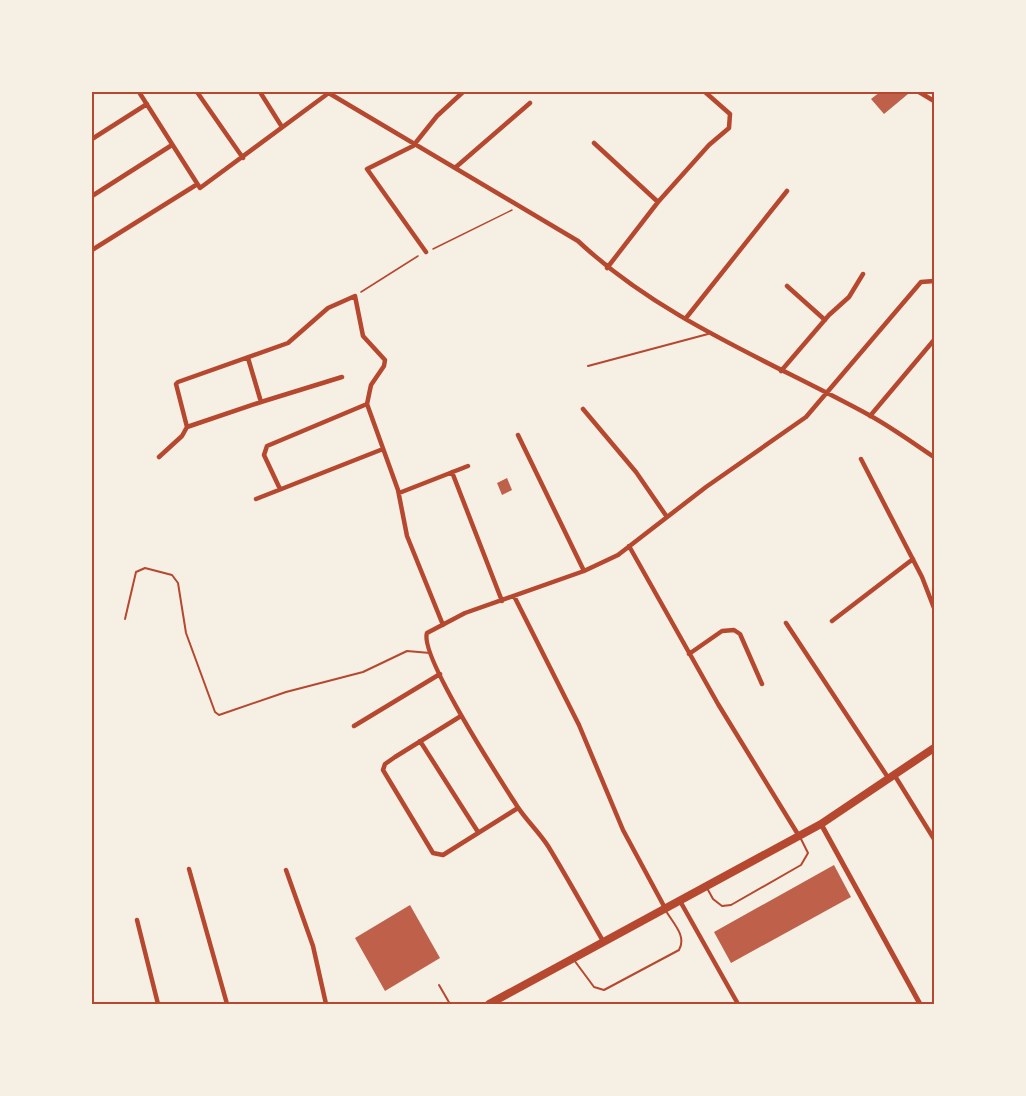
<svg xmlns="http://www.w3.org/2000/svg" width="1026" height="1096" font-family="Lato,sans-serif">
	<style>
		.building { fill: #bf614a }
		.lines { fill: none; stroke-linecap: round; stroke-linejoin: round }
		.path { stroke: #b5482f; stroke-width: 1.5 }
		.service { stroke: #b5482f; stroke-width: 2 }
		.minor { stroke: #b5482f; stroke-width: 4.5 }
		.tertiary { stroke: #b5482f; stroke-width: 5 }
		.trunk { stroke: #b5482f; stroke-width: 8 }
		.neatline { fill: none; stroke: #b5482f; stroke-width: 2 }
	</style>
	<rect width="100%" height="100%" fill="#f6efe4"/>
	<!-- building -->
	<path class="building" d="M880,92H906L908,94L884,114L871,99Z
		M507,478L512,490L502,495L497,483Z
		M834,865L851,897L731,963L714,932Z
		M410,905L440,958L385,991L355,938Z"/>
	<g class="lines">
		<!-- path -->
		<path class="path" d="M433,249L512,210
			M361,292L418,256"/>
		<!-- service -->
		<path class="service" d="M588,366L708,334
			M125,619L136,572L145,568L172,575L178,583L186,633L215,712L219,715L286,692L363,672L407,651L430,653
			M707,888L713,899L722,906L731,905L801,865L808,853L801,839
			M574,960L594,987L604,990L679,950C687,936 673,923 666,911
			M439,985L450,1004"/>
		<!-- minor -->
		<path class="minor" d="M139,92L200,188L330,92
			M197,92L243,158
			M260,92L282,127
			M327,92L578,241C661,319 770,361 869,415C891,427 913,443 934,457
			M919,92L934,101
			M92,139L147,104
			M594,143L658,202
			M456,167L530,103
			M92,196L172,145
			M92,250L196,185
			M426,252L367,169L413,146L437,116L463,92
			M607,268L658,202L709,145L729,128L730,114L705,92
			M787,286L825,320
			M686,318L787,191
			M248,358L261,402L342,377
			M781,371L829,315L849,297L863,274
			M583,409L636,472L667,517
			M870,416L934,340
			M187,427L261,402
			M518,435L584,571
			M159,457L182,436L187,427L176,384L178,382L288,343L328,308L355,296L363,336L385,360L384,366L371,385L367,404
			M861,459L922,577L934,608
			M452,472L502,601
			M280,489L264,455L267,446L367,404L398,490L407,536L443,625
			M399,493L468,466
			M256,499L383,449
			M629,546L718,704L799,836
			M514,596L579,725L623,830L665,908
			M832,621L913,559
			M786,623L889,779
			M689,654L722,631L734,630L740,634L762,684
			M461,716L395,757L385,764L383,770L433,853L443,855L518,808
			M354,726L440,674
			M420,741L478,832
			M895,776L934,839
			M189,869L227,1004
			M286,870L313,946L326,1004
			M680,901L738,1004
			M137,920L158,1004
			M603,941C585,910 567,877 548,846C539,832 526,820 517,806C501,781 419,655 427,633L465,613L584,571L618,555L706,487L806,417L921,282L934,281"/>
		<!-- tertiary -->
		<path class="tertiary" d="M821,824L920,1004"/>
		<!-- trunk -->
		<path class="trunk" d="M489,1004L821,824L934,748"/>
	</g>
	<!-- border -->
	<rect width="1026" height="1096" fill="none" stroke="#f6efe4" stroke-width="186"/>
	<rect x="93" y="93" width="840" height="910" class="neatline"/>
</svg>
